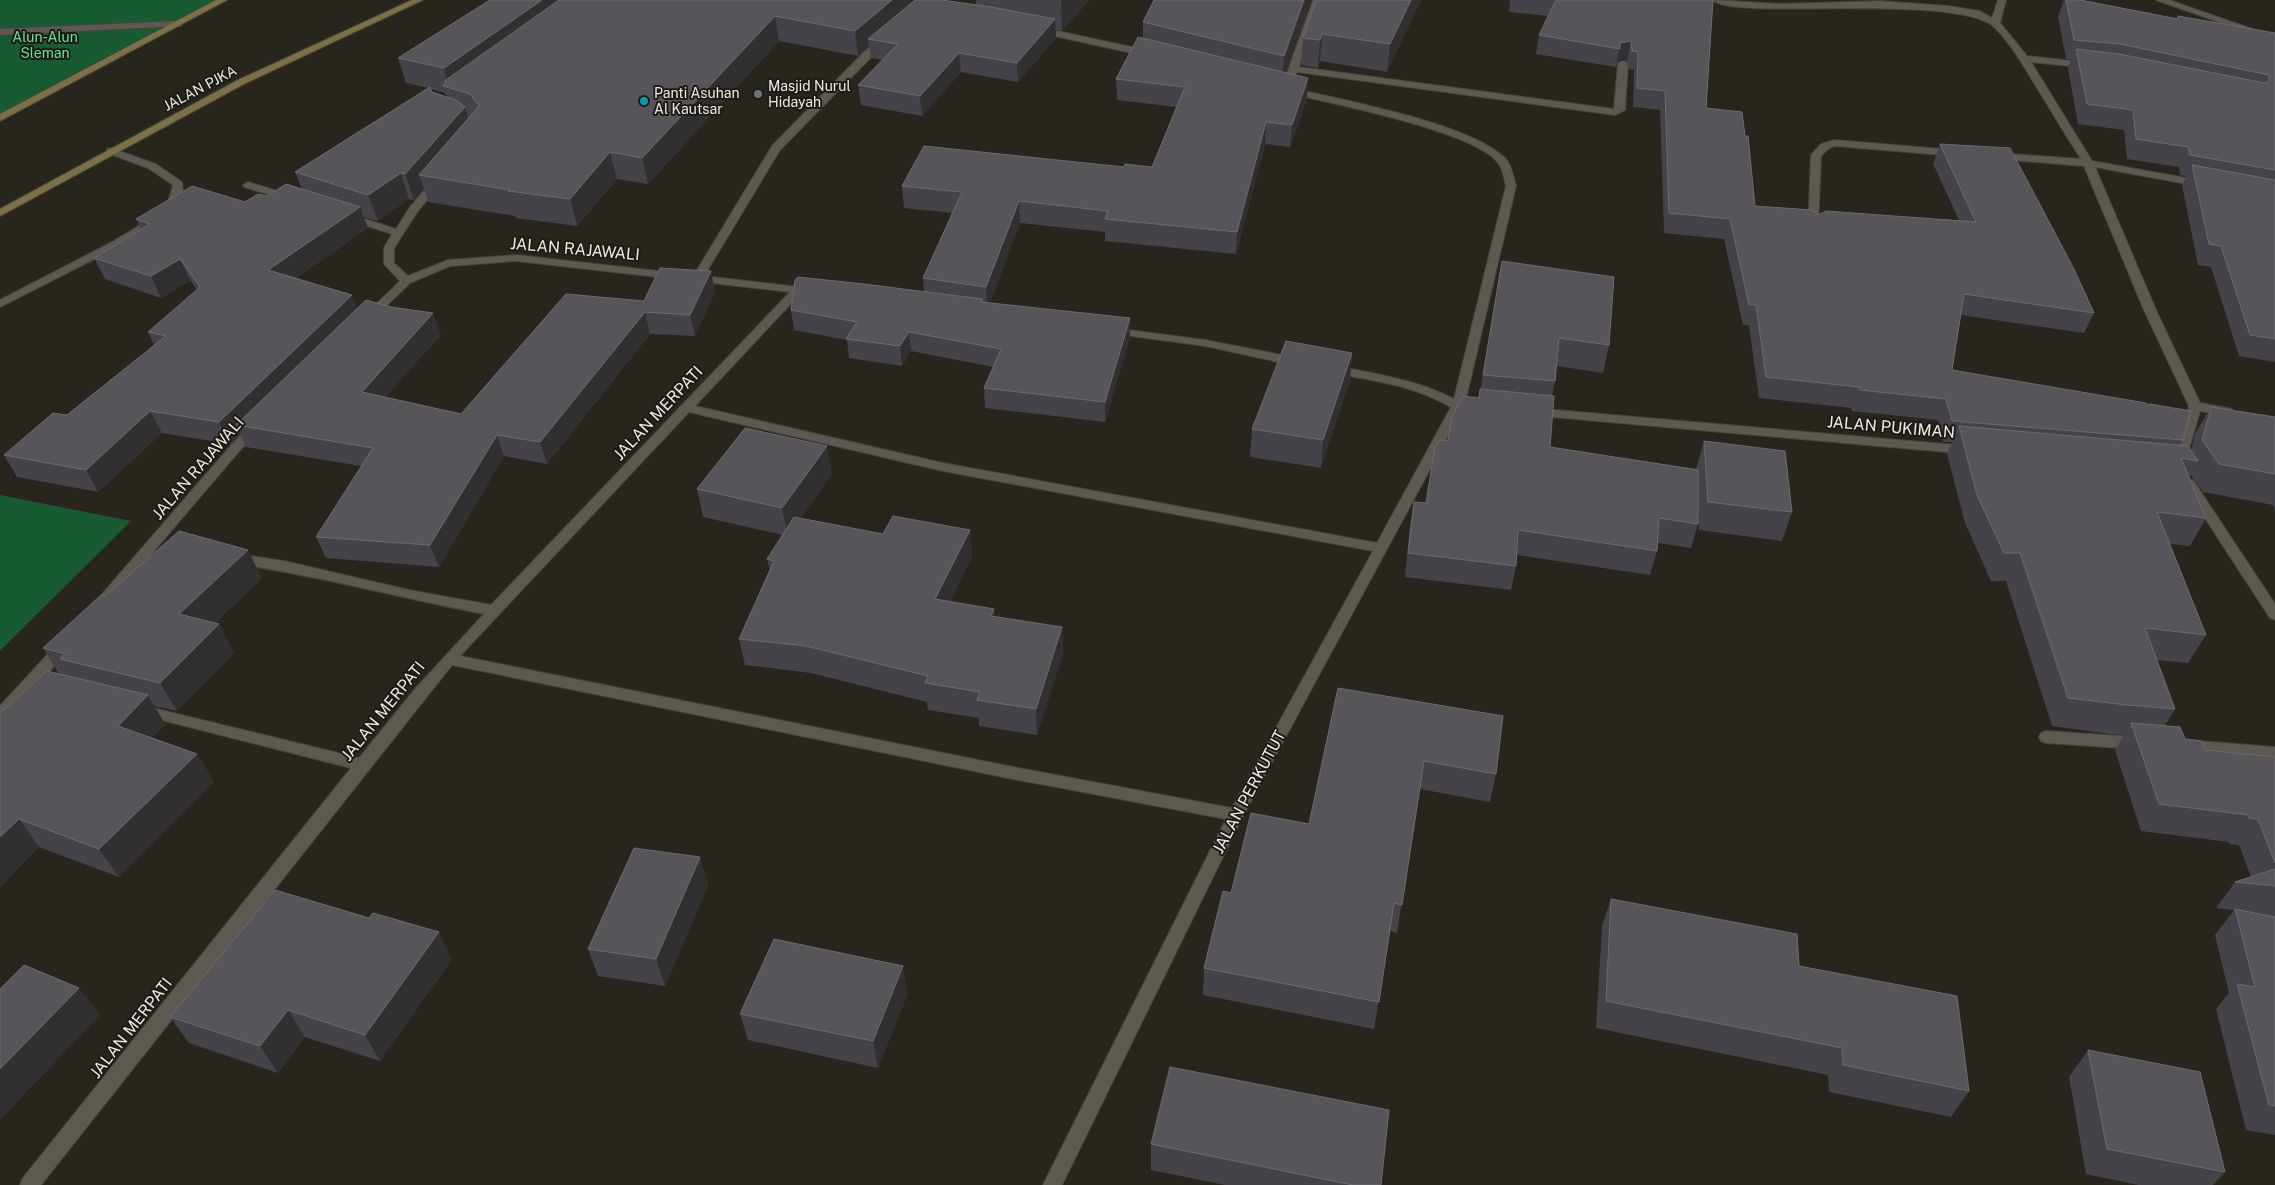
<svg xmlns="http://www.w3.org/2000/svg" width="2275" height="1185" font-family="'Public Sans',sans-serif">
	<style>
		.green { fill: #185b33 }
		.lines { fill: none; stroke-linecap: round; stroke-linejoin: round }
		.service-casing { stroke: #46433c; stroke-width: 2 }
		.minor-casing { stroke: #46433c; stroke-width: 2 }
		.secondary-casing { stroke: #46433c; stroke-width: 2 }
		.service { fill: #5d5951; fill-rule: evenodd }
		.minor { fill: #5d5951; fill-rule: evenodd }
		.secondary { fill: #7d7046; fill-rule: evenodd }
		.wall { fill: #454249; fill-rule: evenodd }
		.shaded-wall { fill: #322f30 }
		.building { fill: #57545a; stroke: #6e6b6f }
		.worship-dot { fill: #6b7280; stroke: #1e1b14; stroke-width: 2 }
		.culture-dot { fill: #0f9aa8; stroke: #1e1b14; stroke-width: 2 }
		.labels { text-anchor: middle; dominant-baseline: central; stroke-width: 4; stroke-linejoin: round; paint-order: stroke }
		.far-park-label { font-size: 14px; fill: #68e091; stroke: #1e1b14 }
		.far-poi-label { font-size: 14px; fill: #eceae5; stroke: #1e1b14; text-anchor: start }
		.far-street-label { font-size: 14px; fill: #eceae5; stroke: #1e1b14 }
		.street-label { font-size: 16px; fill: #eceae5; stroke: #1e1b14 }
	</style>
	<rect width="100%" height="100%" fill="#28251d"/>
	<!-- green -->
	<path class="green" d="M0,0H226L0,120Z
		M0,495L131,521L0,651Z"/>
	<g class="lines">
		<!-- service casing -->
		<g class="service-casing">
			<path id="service" d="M178,21L181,22V26L0,35V29Z"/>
		</g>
		<!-- minor casing -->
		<g class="minor-casing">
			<path id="minor" d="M1313,0H1321L1299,67L1614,109L1618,63L1623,60L1628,63L1625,110L1615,115L1297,72L1291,88C1343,100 1469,123 1505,158C1512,165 1513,177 1516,186L1465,403L1468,406L1462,410L1243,816L1062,1185H1043L1226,819L1013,779L452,665L41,1185H20L22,1179L351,768L141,715L136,714L134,710L136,706L141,705L359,758L415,689L484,614C401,598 320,576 237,564L232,562L230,559L232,556L237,554L284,561L409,590L491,605L790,292L516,261L450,266L410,283L373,319H365L363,317L365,315L400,281L384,264V248L392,234L345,219V215H353L396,229L410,207L433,180L437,179L442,182L418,211L394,248V263L408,276L448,260L516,255L694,275L772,146L865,51L881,37H887V41L780,150L704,276L816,289L818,291L812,294L801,293L695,406L943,463L1377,543L1451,407C1411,385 1377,381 1332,373L1326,369L1332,365C1374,374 1416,379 1454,399L1506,186C1504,179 1503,170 1499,164C1477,131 1325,102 1283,92L1281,90ZM689,412L943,471L1373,551L1232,808L1013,767L460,656Z
				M1712,0L1782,4L1880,1L1949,6L1979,11L1992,18L1998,0H2006L2000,23L2027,56L2091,63L2093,65L2088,68L2031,62L2092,161L2203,181L2208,184L2203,187L2095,167L2156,310L2200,403L2232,409L2234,412L2232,415L2228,416L2200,411L2185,463L2183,466H2175L2173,463L2189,406L2144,310L2084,166L1997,159L1992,156L1997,153L2081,159C2066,136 2052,112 2037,88C2024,67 2011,43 1993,26C1963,0 1800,11 1752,8C1741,7 1721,7 1712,0Z
				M2156,0H2169L2264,33L2256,35Z
				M1039,27L1150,51L1155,54L1150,57L1036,32V28Z
				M1834,140L1955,150L1960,153L1955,156L1835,146L1829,148L1821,156L1818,229L1813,232L1809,231L1808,229L1811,155L1821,144Z
				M111,148L156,164L182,182L183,191L177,207L168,217L120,246L0,307V300L112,242L160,213L167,206L173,185L148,168L107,153V149Z
				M248,182L294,196L295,198L290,201L244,187L243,185Z
				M1113,328L1205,340L1297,358L1303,362L1297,366L1205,346L1109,333L1107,331L1109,329Z
				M1533,408L1968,446L1974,450L1968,454L1529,415L1527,412Z
				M255,424L261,428L259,431L241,449L113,599H103L101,596L103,593L233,443L251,425Z
				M2188,479L2193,480L2275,604V620L2270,618L2182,483Z
				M62,643L67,644L69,648L67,652L5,720L0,722V706L57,644Z
				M2046,731L2137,737L2142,739L2145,743L2142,747L2137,749L2046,743L2041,741L2039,737L2041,733Z
				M2186,740L2275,747V759L2186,752L2181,750L2178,746L2181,742Z"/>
		</g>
		<!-- secondary casing -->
		<g class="secondary-casing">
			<path id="secondary" d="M216,0H227L0,121V114Z
				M412,0H423L244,84L0,216V209L238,80Z"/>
		</g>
		<!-- service -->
		<use href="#service" class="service"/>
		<!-- minor -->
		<use href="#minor" class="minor"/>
		<!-- secondary -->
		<use href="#secondary" class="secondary"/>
	</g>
	<!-- wall -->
	<path class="wall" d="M490,0L912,3L976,5V0H1089L1062,31L1056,30V38L1018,82L961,72L922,116L861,105L858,85L883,60L871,58L869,46L858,56L779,41L648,184L617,179L577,226L516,218L515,216L428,202L424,188L414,200L409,199L378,221L363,217L368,228L296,278L357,308L441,335L385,397L461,414L644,301L711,271L715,292L695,336L650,334L547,464L504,456L439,567L326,558L316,537L361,466L246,447L240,434L230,444L162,433L98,492L17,477L4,455L67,415L154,345L148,332L197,290L190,280L161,298L105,279L94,258L141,229L136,219L245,202L267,196L302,189L295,172L428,88L406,83L398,58ZM431,89L445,93L447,97L432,92Z
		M1154,0H1311L1286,73L1307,99L1290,147L1265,144L1236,254L1105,241V232L1020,223L990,302L1130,338L1105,422L985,408L984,388L993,367L911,351L902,366L849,358L847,340L794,330L791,310L924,292L923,278L953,213L904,208L902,186L1124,167H1152L1176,107L1117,100L1116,79L1143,38V22Z
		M1316,0H1421L1387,72L1320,61L1318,68L1301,65L1303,38Z
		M1510,0H1713L1706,108L1745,136L1755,206L1818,215L1959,220L1933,164L1940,144L2094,313L2084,333L1961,315L1952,370L2147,405L2183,440L2180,445L2191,450L2195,434L2211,407L2275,417V511L2273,505L2203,492L2191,475L2189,478L2206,518L2190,546L2169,544L2206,635L2188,663L2157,660L2175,709L2165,726L2185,739L2205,750L2275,757V1135L2246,1130L2216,1009L2229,993L2215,935L2234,910L2216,908L2235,882L2251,877L2239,845L2230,844L2229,842L2141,831L2115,750L2124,735L2110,734L2052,726L2006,581H1991L1965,523L1947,454L1952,442H1943L1938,420L1852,411L1851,408L1759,398L1749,325H1743L1724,239L1664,233L1660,110L1633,107L1634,70L1628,69L1627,60L1617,62L1616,67L1536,54L1539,35L1548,16L1509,12ZM2245,911L2264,914L2265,915Z
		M2064,0H2080L2177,19L2178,16L2275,33V362L2239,356L2211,267L2198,265L2182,185L2186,176L2180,175L2179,167L2127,159L2124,130L2078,124L2068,68L2071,59H2066L2058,16Z
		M1502,261L1609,345L1603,373L1557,366L1555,381L1552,396L1550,447L1696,469L1704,441L1792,512L1782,541L1699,530L1698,510V524L1691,548L1658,543L1657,551L1650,575L1517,555L1516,566L1511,590L1405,577L1410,526L1414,502L1426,503L1448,441L1452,416L1479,398Z
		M1352,353L1350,380L1321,468L1250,457L1252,429Z
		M832,474L800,518L883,534L970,530L972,556L950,602L994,609L995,617L1062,627L1063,653L1037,735L979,726V718L928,710L927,702L811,673L745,665L739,639L770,571L767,559L783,535L703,517L697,489Z
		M262,578L215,623L234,653L177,711L154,706L165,724L151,738L197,754L214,782L119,877L39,847L0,887V713L59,674L43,648L105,596Z
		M1338,688L1496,774L1490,802L1420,789L1397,933L1390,931L1374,1029L1203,995L1204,968L1231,893L1309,824Z
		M700,857L708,885L665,986L598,976L588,949Z
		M1611,899L1799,966L1969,1091L1951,1117L1829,1092L1828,1075L1596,1028L1602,926Z
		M452,959L380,1061L305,1037L278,1073L189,1043L170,1017Z
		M908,993L878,1068L748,1040L740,1014Z
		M2088,1050L2225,1172L2213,1185H2138L2086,1174L2069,1077Z
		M1151,1144L1381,1185H1225L1151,1170Z"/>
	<!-- shaded-wall -->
	<path class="shaded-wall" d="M542,0H572L449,88L444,68Z
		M892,0H912L913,9L868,39L869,46L858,56L855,31Z
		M1061,0H1089L1062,31Z
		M1304,0H1311L1282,84L1284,56Z
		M1411,0H1421L1387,72L1390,44Z
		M775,16L779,41L648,184L642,158Z
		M1055,19L1056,38L1018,82L1017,63Z
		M1322,34L1320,61L1318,68L1320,40Z
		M1631,41L1627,60L1617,62L1620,43Z
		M959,53L961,72L922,116L920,96Z
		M1308,78L1307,99L1290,147L1292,125Z
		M465,107L472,132L419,175L424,188L414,200L405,174Z
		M1266,122L1265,144L1236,254L1237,232Z
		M610,152L617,179L577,226L570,199Z
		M401,173L409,199L378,221L368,195Z
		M1019,201L1020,223L987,309L986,287Z
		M360,207L368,228L277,291L268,270Z
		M180,259L190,280L161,298L151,276Z
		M711,271L715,292L695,336L690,315Z
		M352,295L360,317L236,425L240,434L230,444L219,422Z
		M645,312L650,334L547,464L540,442Z
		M433,313L441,335L371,413L362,392Z
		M1130,318V338L1105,422V402Z
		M909,332L911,351L902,366L900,346Z
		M1352,353L1350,380L1321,468L1323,440Z
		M150,411L162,433L98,492L86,470Z
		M497,435L504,456L439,567L430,545Z
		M827,446L832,474L788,536L782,508Z
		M970,530L972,556L938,626L935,599Z
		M248,550L262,578L195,642L179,614Z
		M994,609L996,636L991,616Z
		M219,624L234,653L177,711L160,683Z
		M1062,627L1063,653L1037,735L1036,709Z
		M148,695L165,724L135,754L118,726Z
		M197,754L214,782L119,877L99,849Z
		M19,819L39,847L0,887V837Z
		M700,857L708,885L665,986L656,959Z
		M439,932L452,959L380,1061L365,1035Z
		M903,966L908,993L878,1068L873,1041Z
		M79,988L100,1015L0,1120V1069Z
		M288,1010L305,1037L278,1073L260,1046Z"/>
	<!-- building -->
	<path class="building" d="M490,0H542L444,68L398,58Z
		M559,0H892L855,31L775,16L642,158L610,152L570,199L508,191L510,190L419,175L479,106L470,94L443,86L446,80Z
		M915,0H942L991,7L1055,19L1017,63L959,53L920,96L858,85L898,44L868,39Z
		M1154,0H1304L1284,56L1143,22Z
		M1316,0H1411L1390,44L1322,34L1320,40L1303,38Z
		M1556,0H1713L1706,108L1742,112L1745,136H1748L1755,206L1812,210L1818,215L1826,211L1976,222L1940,144L2010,148L2074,269L2094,313L1964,294L1952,370L2146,403L2147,405L2150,404L2191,411L2183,440L1952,421L1946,399L1860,390L1859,387L1766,377L1756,305H1749L1730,219L1669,213L1665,91L1637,88L1638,52L1632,51L1631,41L1620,43V49L1539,35Z
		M2066,0H2080L2178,19V16L2275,33V170L2190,155L2188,147L2136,139L2133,110L2087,104L2076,49L2119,54L2264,83L2269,82V75L2120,44L2074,40Z
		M1138,37L1308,78L1292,125L1266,122L1237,232L1105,219L1108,211L1019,201L986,287L923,278L962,192L902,186L924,146L1124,167L1125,164L1152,167L1185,87L1116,79Z
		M430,87L432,92L456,100L465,107L405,174L401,173L368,195L295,172Z
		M2192,165L2275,180V339L2250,335L2221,246L2209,244Z
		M286,184L360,207L268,270L352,295L219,422L150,411L86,470L4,455L53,413L67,415L166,336L148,332L200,287L180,259L151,276L94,258L150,224L136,219L192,186L245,202L258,194L267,196Z
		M1502,261L1614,277L1609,345L1559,338L1555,381L1483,375Z
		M660,268L711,271L690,315L645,312L540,442L497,435L430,545L316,537L373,448L236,425L366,300L391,307L433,313L362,392L461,414L566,294L644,301Z
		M798,277L864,284L982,299L981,302L1130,318L1105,402L984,388L1001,349L909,332L900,346L846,339L857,322L791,310L795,280Z
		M1286,341L1352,353L1323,440L1252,429Z
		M1480,389L1554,396L1550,447L1698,470V524L1659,518L1657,551L1518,530L1516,566L1408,553L1414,502L1426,503L1435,447L1439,440L1448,441L1452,416L1463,396L1479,398Z
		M2211,407L2275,417V474L2219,464L2202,440Z
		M1959,426L2188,446L2198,461L2181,458L2206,518L2157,512L2206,635L2145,628L2175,709L2127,705L2068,698L2020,553H2004L1977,495Z
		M745,428L827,446L782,508L697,489Z
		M1704,441L1785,451L1792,512L1708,502Z
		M893,516L970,530L935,599L994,609L991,616L1062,627L1036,709L977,700L980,692L925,683L928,676L806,646L739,639L774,561L767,559L794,517L883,534Z
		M179,531L248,550L179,614L219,624L160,683L60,659L65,654L43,648L101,595L105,596Z
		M47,671L148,695L118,726L197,754L99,849L19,819L0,837V713Z
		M1338,688L1503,716L1496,774L1424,761L1402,905L1394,903L1379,1002L1204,968L1223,891L1231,893L1251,813L1309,824Z
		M2131,723L2180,727L2185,739L2202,741L2205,750L2275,757V863L2258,819L2249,818L2248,815L2159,804Z
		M634,848L700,857L656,959L588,949Z
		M2275,869V886L2235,882Z
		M275,890L369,918L373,913L439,932L365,1035L288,1010L260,1046L170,1017Z
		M1611,899L1797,934L1799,966L1957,996L1969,1091L1843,1065L1842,1048L1606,1001Z
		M2235,909L2275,917V1106L2269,1105L2237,984L2255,987Z
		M774,939L903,966L873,1041L740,1014Z
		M24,965L79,988L0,1069V989Z
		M2088,1050L2200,1072L2225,1172L2107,1149Z
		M1170,1067L1389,1110L1381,1185H1353L1151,1144Z"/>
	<!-- markers -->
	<circle class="worship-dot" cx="758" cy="94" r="5"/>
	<circle class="culture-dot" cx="644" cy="101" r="5"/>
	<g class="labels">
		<!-- far-park labels -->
		<g class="far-park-label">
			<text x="45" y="37">Alun-Alun<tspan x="45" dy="16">Sleman</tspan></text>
		</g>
		<!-- far-poi labels -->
		<g class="far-poi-label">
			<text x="768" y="86">Masjid Nurul<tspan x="768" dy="16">Hidayah</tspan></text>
			<text x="654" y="93">Panti Asuhan<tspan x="654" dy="16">Al Kautsar</tspan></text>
		</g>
		<!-- far-street labels -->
		<g class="far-street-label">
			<text transform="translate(200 88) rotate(-28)">JALAN PJKA</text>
		</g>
		<!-- street labels -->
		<g class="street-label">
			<text transform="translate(575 249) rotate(5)">JALAN RAJAWALI</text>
			<text transform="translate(658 413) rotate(-47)">JALAN MERPATI</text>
			<text transform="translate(1891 427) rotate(5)">JALAN PUKIMAN</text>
			<text transform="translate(198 468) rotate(-49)">JALAN RAJAWALI</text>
			<text transform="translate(383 711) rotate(-51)">JALAN MERPATI</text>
			<text transform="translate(1249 792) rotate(-62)">JALAN PERKUTUT</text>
			<text transform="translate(131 1028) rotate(-52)">JALAN MERPATI</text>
		</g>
	</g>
</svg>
